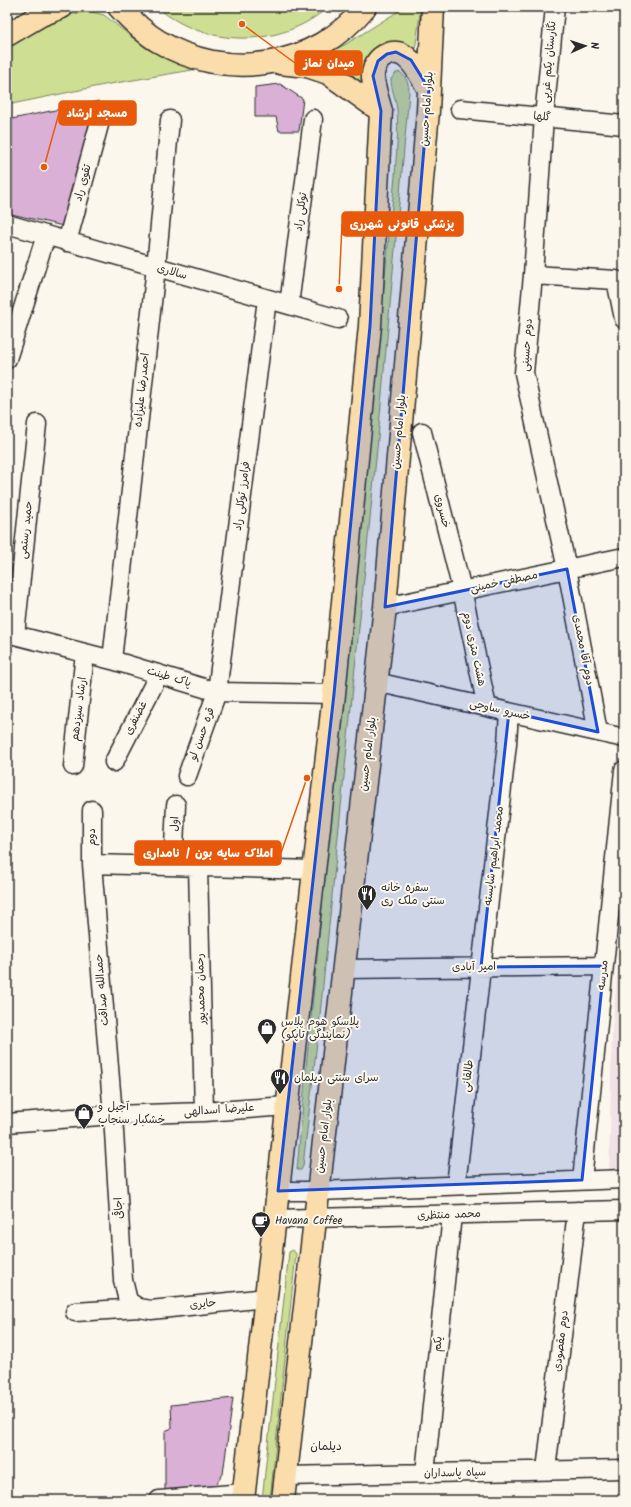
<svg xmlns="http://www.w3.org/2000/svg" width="631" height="1507" font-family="Kalam,'Playpen Sans Arabic',sans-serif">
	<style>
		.built { fill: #f1e2e5 }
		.green { fill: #cede92; stroke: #7c845e }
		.building { fill: #dab0d6; stroke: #2b2b2b }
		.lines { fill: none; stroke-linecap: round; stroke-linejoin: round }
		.minor-casing { stroke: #2b2b2b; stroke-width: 21 }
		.major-casing { stroke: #2b2b2b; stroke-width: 25 }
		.minor { stroke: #fbf7ec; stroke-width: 18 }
		.major { stroke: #fbddab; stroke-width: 22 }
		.marked { fill: #1d4ed8; fill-opacity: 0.2; stroke: #1d4ed8; stroke-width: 3; stroke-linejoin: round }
		.labels { text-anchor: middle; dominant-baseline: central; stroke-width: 4; stroke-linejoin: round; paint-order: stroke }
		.street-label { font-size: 11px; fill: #2b2b2b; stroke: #fbf7ec }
		.poi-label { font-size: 11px; fill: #2b2b2b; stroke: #fbf7ec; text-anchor: start }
		.neighbourhood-label { font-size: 12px; fill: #2b2b2b; stroke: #fbf7ec }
		.leader { fill: none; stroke: #e8590c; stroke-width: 1.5 }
		.callout-dot { fill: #e8590c; stroke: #fbf7ec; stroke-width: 1.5 }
		.callout { fill: #e8590c; stroke: #e8590c; stroke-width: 1.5 }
		.callout-label { font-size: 12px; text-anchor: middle; font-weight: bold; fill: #fff }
	</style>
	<rect width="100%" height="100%" fill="#fbf7ec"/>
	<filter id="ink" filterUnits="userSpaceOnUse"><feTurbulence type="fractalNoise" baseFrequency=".025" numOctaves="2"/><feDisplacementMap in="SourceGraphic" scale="8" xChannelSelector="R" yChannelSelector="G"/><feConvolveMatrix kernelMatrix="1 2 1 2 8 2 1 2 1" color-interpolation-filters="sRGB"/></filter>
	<g filter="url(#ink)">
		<!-- built -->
		<path class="built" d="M624,898V1177L609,1178L612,1033Z"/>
		<!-- green -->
		<path class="green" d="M157,7H328C281,49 204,48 157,7Z
			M405,7H421L414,58L400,46L367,87L329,55L332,51L346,44Z
			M88,11L104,15L147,49L198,69L104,85L7,105V42L65,16Z
			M400,72C407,78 409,84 409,93L377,449L320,1015L303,1166L301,1170H297L307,1058L395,176C396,154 399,132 397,110C396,99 391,89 391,79L396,73Z
			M293,1250L296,1254L270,1500H262L289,1252Z"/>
		<!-- building -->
		<path class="building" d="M280,84L303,99L299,131H279L276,117H255V87Z
			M99,101L63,226L7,213V120Z
			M233,1398L223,1474L213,1488L165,1492V1431L172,1428L171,1405Z"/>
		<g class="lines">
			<!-- minor casing -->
			<g class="minor-casing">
				<path id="minor" d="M555,7L544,117L533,275L524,373L567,569L598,732
					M460,109L624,125
					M7,224L338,319
					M67,242L99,125
					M533,275L616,280L624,319
					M289,305L313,119
					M7,359L46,235
					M422,432L462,590L487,707
					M385,607L624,557
					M7,633L112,660L217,692L334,694
					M15,635L37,424
					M112,660L156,267L170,120
					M376,682L624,738
					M114,762L159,674
					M73,766L85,653
					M187,776L217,692L267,299
					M92,810V864L113,1115L123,1280L128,1301L139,1308L151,1310L266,1298
					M92,864L314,870
					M173,866L176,805
					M198,867L204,1112
					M343,969L604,966
					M7,1123L113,1115L204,1112L287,1106
					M582,1180L624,770
					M456,1185L507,744L509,712
					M278,1191H318L624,1179
					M275,1219L624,1210
					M75,1312L139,1308
					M546,1470L577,1211
					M425,1473L452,1215
					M285,1476L624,1469
					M159,1500L244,1493"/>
			</g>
			<!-- major casing -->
			<g class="major-casing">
				<path id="major" d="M119,7C131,20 143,32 158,41C225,82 315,69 365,7
					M7,35L41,15L62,7
					M280,63L307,66L328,73L381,111
					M243,1500L334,694L370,326L381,111C378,100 374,89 373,78C372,72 376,62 381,58C405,40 418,72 429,89
					M283,1500L385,607L428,111L433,7"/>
			</g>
			<!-- minor -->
			<use href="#minor" class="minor"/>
			<!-- major -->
			<use href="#major" class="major"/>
		</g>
	</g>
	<!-- marked area -->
	<path class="marked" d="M396,52L411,60L429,89L385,607L567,569L598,732L509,712L481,967L604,966L582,1180L278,1191L334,694L370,326L381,111L373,76L378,61L387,54Z"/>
	<!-- icons -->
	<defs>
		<g id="restaurant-pin" transform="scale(1)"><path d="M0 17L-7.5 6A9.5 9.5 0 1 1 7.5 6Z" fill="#2b2b2b" stroke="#fbf7ec"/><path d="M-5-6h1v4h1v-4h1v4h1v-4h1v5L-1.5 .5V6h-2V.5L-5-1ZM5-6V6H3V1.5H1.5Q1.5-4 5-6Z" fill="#fff"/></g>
		<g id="shop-pin" transform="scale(1)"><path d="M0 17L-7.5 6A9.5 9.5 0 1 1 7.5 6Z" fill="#2b2b2b" stroke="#fbf7ec"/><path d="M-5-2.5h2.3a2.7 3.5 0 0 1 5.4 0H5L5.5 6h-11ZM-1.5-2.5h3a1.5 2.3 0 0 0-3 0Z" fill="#fff"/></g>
		<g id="cafe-pin" transform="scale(1)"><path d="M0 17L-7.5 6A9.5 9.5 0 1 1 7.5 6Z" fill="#2b2b2b" stroke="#fbf7ec"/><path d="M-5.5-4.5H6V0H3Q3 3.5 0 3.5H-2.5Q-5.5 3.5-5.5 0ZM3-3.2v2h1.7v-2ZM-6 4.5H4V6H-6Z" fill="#fff"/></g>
	</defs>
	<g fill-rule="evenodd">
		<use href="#restaurant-pin" x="367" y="894"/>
		<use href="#shop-pin" x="267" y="1028"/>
		<use href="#restaurant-pin" x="280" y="1078"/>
		<use href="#shop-pin" x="84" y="1113"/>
		<use href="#cafe-pin" x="261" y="1221"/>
	</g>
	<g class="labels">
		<!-- street labels -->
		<g class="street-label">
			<text transform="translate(549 62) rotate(-85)">نگارستان یکم غربی</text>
			<text transform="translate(427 109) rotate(-86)">بلوار امام حسین</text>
			<text transform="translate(542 117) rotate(5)">گلها</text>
			<text transform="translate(83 183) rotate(-75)">تقوی راد</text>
			<text transform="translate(301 212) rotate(-83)">توکلی راد</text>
			<text transform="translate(172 272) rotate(16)">سالاری</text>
			<text transform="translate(527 345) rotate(-86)">دوم حسینی</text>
			<text transform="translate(142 390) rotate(-84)">احمدرضا علیزاده</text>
			<text transform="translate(399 432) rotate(-85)">بلوار امام حسین</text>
			<text transform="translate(242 496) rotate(-83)">فرامرز توکلی راد</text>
			<text transform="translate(442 511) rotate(76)">خسروی</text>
			<text transform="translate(26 530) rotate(-84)">حمید رستمی</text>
			<text transform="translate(504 582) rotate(-12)">مصطفی خمینی</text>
			<text transform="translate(474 649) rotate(78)">هشت متری دوم</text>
			<text transform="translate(583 650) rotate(79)">دوم آقا محمدی</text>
			<text transform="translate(169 677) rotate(17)">پاک طینت</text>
			<text transform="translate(79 709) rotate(-83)">ارشاد سیزدهم</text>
			<text transform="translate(500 710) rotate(13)">خسرو ساوجی</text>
			<text transform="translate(136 718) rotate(-63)">غضنفری</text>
			<text transform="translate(202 734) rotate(-70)">قره حسن لو</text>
			<text transform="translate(368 754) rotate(-83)">بلوار امام حسین</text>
			<text transform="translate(175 824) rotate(-87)">اول</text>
			<text transform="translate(92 837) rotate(-90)">دوم</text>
			<text transform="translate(494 856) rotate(-83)">محمد ابراهیم شایسته</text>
			<text transform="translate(474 967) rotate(-1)">امیر آبادی</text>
			<text transform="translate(603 975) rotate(-84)">مدرسه</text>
			<text transform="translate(201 989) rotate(-92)">رحمان محمدپور</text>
			<text transform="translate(102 990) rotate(-95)">حمدالله صداقت</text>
			<text transform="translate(468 1076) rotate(-83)">طالقانی</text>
			<text transform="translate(219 1110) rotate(-4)">علیرضا اسدالهی</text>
			<text transform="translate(324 1136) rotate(-83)">بلوار امام حسین</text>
			<text transform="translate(119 1208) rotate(-94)">اجاقی</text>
			<text transform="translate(449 1215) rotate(-2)">محمد منتظری</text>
			<text transform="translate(203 1304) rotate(-6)">حایری</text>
			<text transform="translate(561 1341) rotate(-83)">دوم مقصودی</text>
			<text transform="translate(438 1344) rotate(-84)">یکم</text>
			<text transform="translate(455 1473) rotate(-1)">سپاه پاسداران</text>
		</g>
		<!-- poi labels -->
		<g class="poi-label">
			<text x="381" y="888">سفره خانه<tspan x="381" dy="13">سنتی ملک ری</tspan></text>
			<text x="281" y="1022">پلاسکو هوم پلاس<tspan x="281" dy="13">(نمایندگی تاپکو)</tspan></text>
			<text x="294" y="1078">سرای سنتی دیلمان</text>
			<text x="98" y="1107">آجیل و<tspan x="98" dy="13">خشکبار سنجاب</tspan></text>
			<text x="275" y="1221">Havana Coffee</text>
		</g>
		<!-- neighbourhood labels -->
		<g class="neighbourhood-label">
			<text x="326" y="1446">دیلمان</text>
		</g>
	</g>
	<!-- callouts -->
	<path class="leader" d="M242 24L295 63M44 167L59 113M339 289L342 224M307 778L281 853"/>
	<g class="callout-dot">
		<circle cx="242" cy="24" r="4"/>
		<circle cx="44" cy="167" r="4"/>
		<circle cx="339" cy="289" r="4"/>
		<circle cx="307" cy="778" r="4"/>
	</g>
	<g class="callout">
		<rect x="295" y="51" width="67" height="24" rx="4"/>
		<rect x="59" y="101" width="77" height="24" rx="4"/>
		<rect x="342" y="212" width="121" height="24" rx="4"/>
		<rect x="135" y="841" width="146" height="24" rx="4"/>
	</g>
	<g class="callout-label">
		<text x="329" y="67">میدان نماز</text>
		<text x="97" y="117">مسجد ارشاد</text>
		<text x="402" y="228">پزشکی قانونی شهرری</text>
		<text x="208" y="857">املاک سایه بون | نامداری</text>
	</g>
	<!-- margin -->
	<rect width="631" height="1507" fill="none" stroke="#fbf7ec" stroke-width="24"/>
	<rect x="12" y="12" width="607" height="1483" fill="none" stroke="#2b2b2b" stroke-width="1.5" filter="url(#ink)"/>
	<!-- north arrow -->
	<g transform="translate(585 46) rotate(87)" stroke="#fbf7ec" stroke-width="3" paint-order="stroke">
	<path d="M0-3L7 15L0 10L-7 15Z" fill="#2b2b2b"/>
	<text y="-6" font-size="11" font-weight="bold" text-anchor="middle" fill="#2b2b2b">N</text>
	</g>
</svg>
